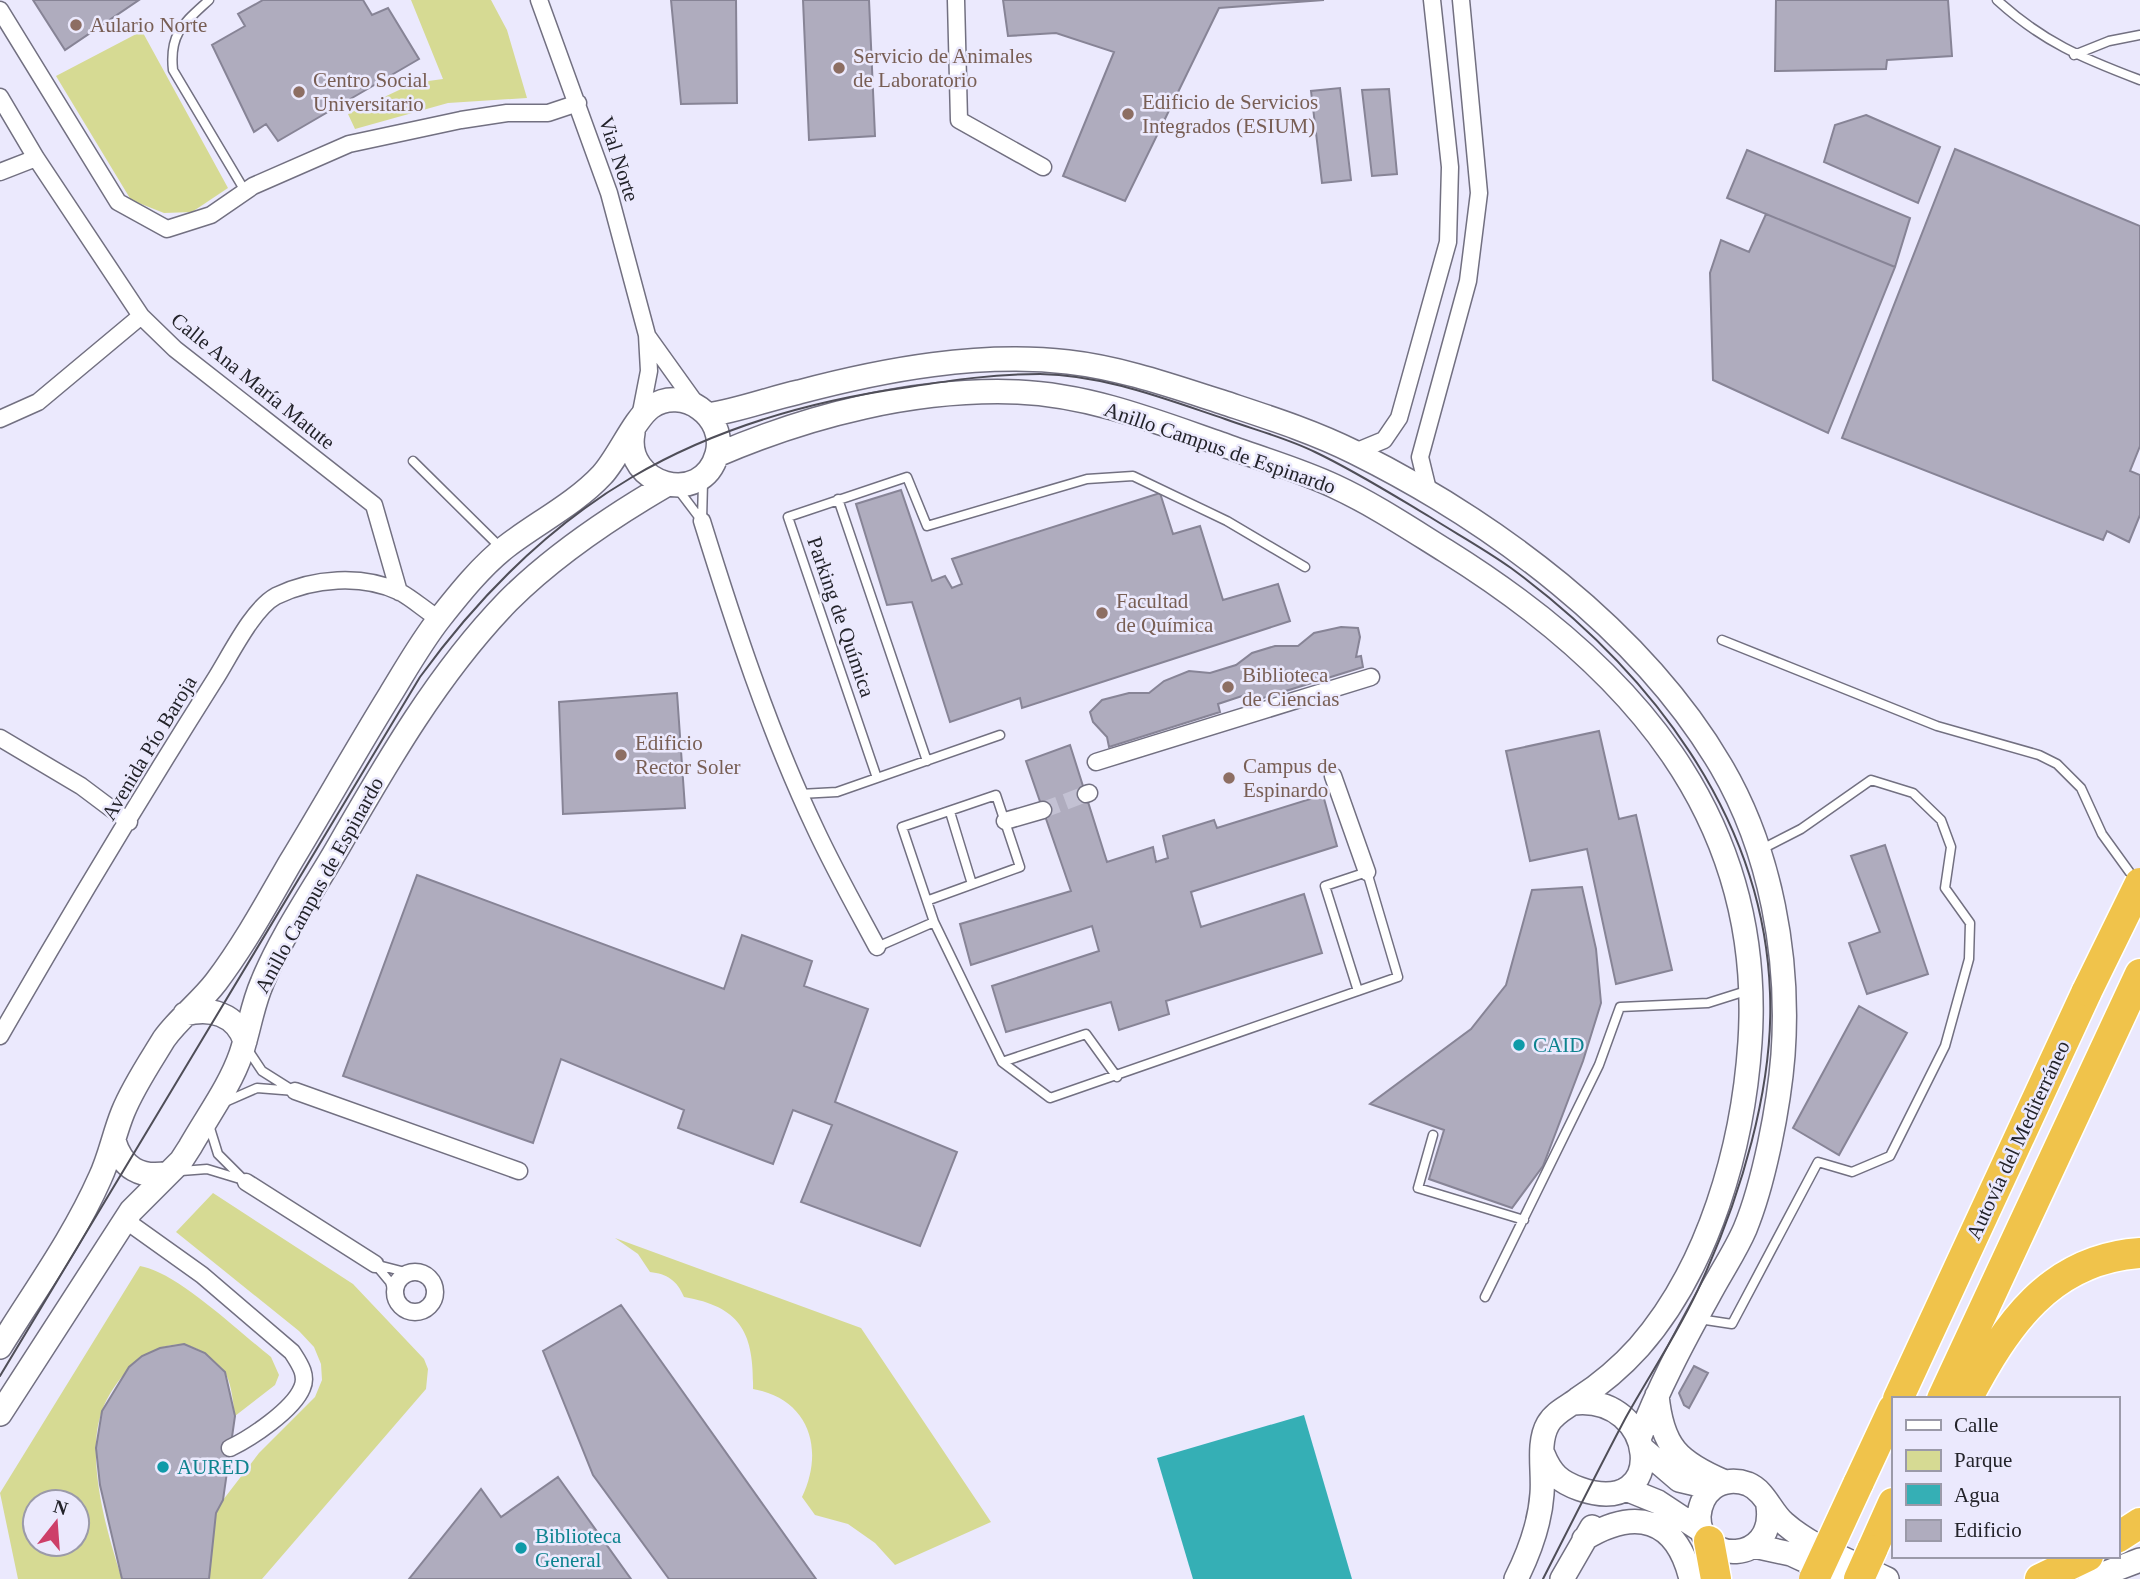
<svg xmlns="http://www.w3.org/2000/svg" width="2140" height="1579" font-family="'Times New Roman',serif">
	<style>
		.green { fill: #d6da93; fill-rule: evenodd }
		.water { fill: #35afb5 }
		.building { fill: #afacbe; stroke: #878496; stroke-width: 2 }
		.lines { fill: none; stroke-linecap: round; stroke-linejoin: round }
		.street-tunnel { stroke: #c3c1d3; stroke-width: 16; stroke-dasharray: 16 8; stroke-linecap: butt }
		.lane-casing { stroke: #727081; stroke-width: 11 }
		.street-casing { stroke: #727081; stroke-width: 19 }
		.secondary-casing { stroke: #727081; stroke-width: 26 }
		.highway-casing { stroke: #fff; stroke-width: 33 }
		.lane { stroke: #fff; stroke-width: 8 }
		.street { stroke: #fff; stroke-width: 16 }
		.secondary { stroke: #fff; stroke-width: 23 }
		.highway { stroke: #f0c34b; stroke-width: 30 }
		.tram { stroke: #4f4e58; stroke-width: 2 }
		.highway-bridge-casing { stroke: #fff; stroke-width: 33; stroke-linecap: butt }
		.highway-bridge { stroke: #f0c34b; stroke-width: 30 }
		.education-dot { fill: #8d6e63; stroke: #ebe9fd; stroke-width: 2.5 }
		.culture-dot { fill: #0f9aa8; stroke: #ebe9fd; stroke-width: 2.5 }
		.labels { text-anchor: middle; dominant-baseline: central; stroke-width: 5; stroke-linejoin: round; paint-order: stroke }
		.education-label { font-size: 21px; fill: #785e54; stroke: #ebe9fd; text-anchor: start }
		.street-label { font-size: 21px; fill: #23232a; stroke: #ebe9fd }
		.culture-label { font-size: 21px; fill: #0d838f; stroke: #ebe9fd; text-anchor: start }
	</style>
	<rect width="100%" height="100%" fill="#ebe9fd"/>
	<!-- green -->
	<path class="green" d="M411,0H491L507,30L527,98L448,103L355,129L348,114L414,83L443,79Z
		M142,31L228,188L192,212L164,213L131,200L56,76Z
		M213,1193L353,1284L424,1359L428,1369L426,1389L262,1579H209L216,1513L223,1500L259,1453L315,1397L322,1380L321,1364L314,1347L299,1331L176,1232Z
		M615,1238L861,1328L991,1522L895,1565L875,1543L848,1524L815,1515L802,1497C825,1449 809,1399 753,1389C754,1334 742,1307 684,1297C677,1280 667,1274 650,1272L638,1254Z
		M140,1266C177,1272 239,1332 271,1357L279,1375L275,1385L235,1416C233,1402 232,1387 226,1374C223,1368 216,1363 211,1359C170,1319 116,1371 102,1411C85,1457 107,1534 122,1579H18L0,1493ZM35,1502H77V1544H35Z"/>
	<!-- water -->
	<path class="water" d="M1304,1415L1352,1579H1193L1157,1458Z"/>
	<!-- building -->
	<path class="building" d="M33,0H139L65,50Z
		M263,0H363L372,15L388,8L419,59L278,141L266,124L254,132L212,45L245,26L238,14Z
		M671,0H736L737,103L681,104Z
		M803,0H869L875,136L809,140Z
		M1003,0H1324L1219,8L1125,201L1063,176L1114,52L1056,33L1008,36Z
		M1776,0H1948L1952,56L1887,60L1886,69L1775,71Z
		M1340,88L1351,180L1322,183L1311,91Z
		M1389,89L1397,174L1372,176L1362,90Z
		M1866,115L1940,147L1918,203L1824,162L1835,125Z
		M1955,149L2140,226V446L2130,471L2140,475V515L2129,542L2107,531L2103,540L1842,438Z
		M1747,150L1910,218L1895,267L1727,198Z
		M1766,214L1895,267L1828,433L1713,380L1710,273L1721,240L1749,252Z
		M901,490L932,581L945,576L952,588L962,584L952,559L1160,493L1173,534L1200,526L1223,600L1278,584L1290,621L1022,708L1020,698L950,722L912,602L887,605L856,504Z
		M1341,627L1358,628L1360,637L1356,657L1361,656L1363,667L1247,703L1245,695L1218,704L1220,712L1109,747L1107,737L1093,722L1090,712L1102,700L1129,693H1149L1164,681L1189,671L1210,673L1236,665L1252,653L1275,646H1298L1314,633Z
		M677,693L685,808L563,814L559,702Z
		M1599,731L1619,819L1636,815L1672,970L1616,984L1587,849L1530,861L1506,751Z
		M1070,745L1107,862L1153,847L1156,862L1168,858L1163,836L1214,820L1217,828L1323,795L1337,846L1191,892L1201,927L1304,894L1322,953L1166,1001L1169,1014L1119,1030L1111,1002L1006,1032L992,986L1099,951L1092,926L971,965L960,924L1071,891L1026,761Z
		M1885,845L1928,974L1867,994L1849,943L1880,932L1851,856Z
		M417,875L724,989L742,935L812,961L804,986L868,1009L835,1102L957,1152L920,1246L801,1202L832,1125L793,1110L773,1164L678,1128L684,1110L561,1059L533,1143L343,1076Z
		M1582,887L1596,949L1601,1003L1583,1061L1543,1166L1512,1208L1429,1179L1444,1130L1370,1104L1471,1029L1506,985L1532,890Z
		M1859,1006L1907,1033L1839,1155L1793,1128Z
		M621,1305L816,1579H669L593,1475L543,1351Z
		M184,1344L205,1353L225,1372L235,1416L223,1500L216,1513L209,1579H122L100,1485L96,1448L102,1411L129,1367L142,1356L160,1348Z
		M1694,1366L1708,1373L1689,1408L1684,1405L1679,1393Z
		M558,1477L631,1579H409L481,1489L501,1517Z"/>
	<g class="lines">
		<!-- street-tunnel -->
		<path class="street-tunnel" d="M1043,810L1086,794"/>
		<!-- lane casing -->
		<g class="lane-casing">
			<path id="lane" d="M209,0C184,23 169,33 173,70L245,191
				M1997,0C2043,42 2082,58 2140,80
				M2074,55L2109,41L2140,35
				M413,461L500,547
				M677,488L702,521
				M838,499L927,761
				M702,521L703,482
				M1722,640L1937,726L2039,755L2057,764L2081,788L2102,834L2136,881
				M877,778L788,517L907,477L927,526L1087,479L1133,476L1227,521L1305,567
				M800,794L837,792L1000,735
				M950,812L972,884
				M929,900L1020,867L996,795L902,827L934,922
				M877,947L934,922L1002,1062L1050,1098L1398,977L1367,872L1325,886L1358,991
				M248,1050L262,1071L289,1088
				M1002,1062L1086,1034L1117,1077
				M225,1102L257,1088L295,1091
				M209,1125L218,1154L246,1182
				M1433,1135L1418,1188L1524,1220
				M181,1171L207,1169L240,1179
				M375,1264L390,1282L394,1295
				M378,1265L409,1273
				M1485,1297L1599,1065L1620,1007L1708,1003L1746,991
				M1699,1319L1732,1324L1818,1162L1852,1172L1890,1156L1945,1046L1969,959L1970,923L1945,888L1951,847L1941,820L1913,793L1871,780L1801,829L1762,849"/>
		</g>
		<!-- street casing -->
		<g class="street-casing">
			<path id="street" d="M539,0L609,193L647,335L649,371L640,417
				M956,0L959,120L1043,167
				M0,10L118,202L167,229L211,215L253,186L349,144L461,120L507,113H548L578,103
				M0,97L36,158L141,316L175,349L374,505L399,592
				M0,172L36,158
				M648,337L696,404
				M0,419L38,402L141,316
				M1355,452L1384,440L1399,418L1448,242L1450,167L1432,0
				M1429,494L1420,457L1468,281L1479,193L1461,0
				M702,521C734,624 769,731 815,828C834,869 856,908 877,947
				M0,738L81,786L129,822
				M1096,762L1371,677
				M1333,776L1367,872
				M1086,794L1089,793
				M1005,821L1043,810
				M0,1036C69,916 140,798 214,681C229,658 252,609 276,596C313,578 362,574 400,592C413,599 426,611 439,619
				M295,1091L519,1171
				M246,1182L375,1264
				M125,1220L202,1275L292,1352C299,1363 308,1375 302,1388C293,1410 251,1438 230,1448
				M395 1292a20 20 0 1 1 40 0a20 20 0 1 1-40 0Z"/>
		</g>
		<!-- secondary casing -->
		<g class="secondary-casing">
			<path id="secondary" d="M708,415C740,410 768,399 799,392C886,369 979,352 1068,362C1121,368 1172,386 1222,402C1267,417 1312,431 1354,452C1493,521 1641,630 1721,766C1771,851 1790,958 1783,1055C1779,1106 1764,1183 1745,1229C1735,1252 1720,1274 1709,1295C1683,1342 1658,1389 1639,1439
				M717,455C810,415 916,388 1018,392C1089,395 1155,421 1221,444C1258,458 1298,469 1334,486C1373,504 1409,528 1446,551C1627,664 1765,814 1750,1042C1743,1147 1709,1267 1639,1347C1621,1367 1601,1384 1578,1399C1568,1407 1555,1412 1548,1424C1537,1443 1544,1472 1542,1494C1540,1523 1529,1553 1516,1579
				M185,1014C210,1007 236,1014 245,1041
				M114,1141C122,1168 141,1179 169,1173
				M0,1347C34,1292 74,1237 100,1178C110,1157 114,1134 123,1112C133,1087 150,1062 164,1039C179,1018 200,1003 216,982C244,945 267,903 290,863C324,807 356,750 390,695C406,669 421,642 440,618C459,594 482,565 507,546C537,523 576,503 602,475C618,458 634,419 651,407C683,385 727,417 717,454C702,508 623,485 633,433
				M1657,1395C1662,1447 1678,1462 1725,1482
				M0,1414L131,1211L181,1161L190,1147C207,1117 230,1086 241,1054C249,1030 252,1006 262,983C281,936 312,892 337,849C387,762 438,673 508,601C554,555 611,517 666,485
				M1644,1450L1679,1480L1713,1488
				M1543,1454C1551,1474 1560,1482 1580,1489C1670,1520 1658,1393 1573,1403
				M1626,1489L1658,1502L1702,1531
				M1768,1506C1776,1565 1698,1565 1699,1516C1700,1505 1704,1495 1713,1488C1723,1480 1737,1480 1748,1484C1765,1491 1771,1512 1784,1523C1812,1548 1853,1562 1887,1579
				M1584,1539C1635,1508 1676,1517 1691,1579
				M1754,1546L1791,1554L1845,1579
				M1562,1579L1592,1527
				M2090,1579L2140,1560"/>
		</g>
		<!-- highway casing -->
		<g class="highway-casing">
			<path id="highway" d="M1898,1399L2087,991
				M1942,1399L2140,974
				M1967,1399C2006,1325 2050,1259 2140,1253
				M1858,1484L1893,1409
				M2117,1538L2140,1523
				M1709,1541L1716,1579
				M1872,1550L1893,1503
				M2040,1579L2088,1556"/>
		</g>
		<!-- lane -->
		<use href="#lane" class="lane"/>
		<!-- street -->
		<use href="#street" class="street"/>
		<!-- secondary -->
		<use href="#secondary" class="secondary"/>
		<!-- highway -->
		<use href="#highway" class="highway"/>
		<!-- tram -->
		<path class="tram" d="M0,1376L420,677C548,501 694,417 909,387C953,380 995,374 1040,374C1104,375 1165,399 1225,419C1255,430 1287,438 1315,452C1355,471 1393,495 1430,517C1457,534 1486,550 1511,568C1649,670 1764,816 1770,993C1774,1088 1740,1198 1701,1283C1680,1330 1650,1374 1625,1419C1597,1472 1570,1526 1543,1579"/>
		<!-- highway-bridge casing -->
		<g class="highway-bridge-casing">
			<path id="highway-bridge" d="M2087,991L2140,883
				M1814,1579L1858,1484
				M1859,1579L1872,1550"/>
		</g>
		<!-- highway-bridge -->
		<use href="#highway-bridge" class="highway-bridge"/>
	</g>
	<!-- markers -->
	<g class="education-dot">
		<circle cx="76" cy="25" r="7"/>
		<circle cx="839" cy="68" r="7"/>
		<circle cx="299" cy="92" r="7"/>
		<circle cx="1128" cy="114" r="7"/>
		<circle cx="1102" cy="613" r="7"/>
		<circle cx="1228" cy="687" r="7"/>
		<circle cx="621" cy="755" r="7"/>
		<circle cx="1229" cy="778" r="7"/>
	</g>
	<g class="culture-dot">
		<circle cx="1519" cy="1045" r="7"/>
		<circle cx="163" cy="1467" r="7"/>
		<circle cx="521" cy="1548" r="7"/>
	</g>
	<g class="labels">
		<!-- education labels -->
		<g class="education-label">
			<text x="90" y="25">Aulario Norte</text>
			<text x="853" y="56">Servicio de Animales<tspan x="853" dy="24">de Laboratorio</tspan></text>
			<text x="313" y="80">Centro Social<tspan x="313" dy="24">Universitario</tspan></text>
			<text x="1142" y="102">Edificio de Servicios<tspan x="1142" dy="24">Integrados (ESIUM)</tspan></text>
			<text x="1116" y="601">Facultad<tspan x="1116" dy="24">de Química</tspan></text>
			<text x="1242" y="675">Biblioteca<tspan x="1242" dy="24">de Ciencias</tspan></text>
			<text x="635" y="743">Edificio<tspan x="635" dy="24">Rector Soler</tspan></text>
			<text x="1243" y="766">Campus de<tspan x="1243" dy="24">Espinardo</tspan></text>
		</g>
		<!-- street labels -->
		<g class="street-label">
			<text transform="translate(619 159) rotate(72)">Vial Norte</text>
			<text transform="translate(253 381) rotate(39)">Calle Ana María Matute</text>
			<text transform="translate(1220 448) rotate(19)">Anillo Campus de Espinardo</text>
			<text transform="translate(841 617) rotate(71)">Parking de Química</text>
			<text transform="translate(149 748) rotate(-59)">Avenida Pío Baroja</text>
			<text transform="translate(319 885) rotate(-61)">Anillo Campus de Espinardo</text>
			<text transform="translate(2018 1140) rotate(-65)">Autovía del Mediterráneo</text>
		</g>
		<!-- culture labels -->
		<g class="culture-label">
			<text x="1533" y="1045">CAID</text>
			<text x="177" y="1467">AURED</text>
			<text x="535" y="1536">Biblioteca<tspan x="535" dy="24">General</tspan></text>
		</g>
	</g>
	<!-- legend -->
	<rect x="1892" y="1397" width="228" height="161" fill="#ebe9fd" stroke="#9b9aa9" stroke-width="2"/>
	<rect x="1906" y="1420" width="35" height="10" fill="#ffffff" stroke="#9b9aa9" stroke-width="2"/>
	<text x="1954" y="1432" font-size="21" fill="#23232a">Calle</text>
	<rect x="1906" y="1450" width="35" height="21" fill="#d6da93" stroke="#9b9aa9" stroke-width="2"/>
	<text x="1954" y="1467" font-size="21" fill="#23232a">Parque</text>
	<rect x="1906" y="1484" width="35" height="21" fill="#35afb5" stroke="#9b9aa9" stroke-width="2"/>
	<text x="1954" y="1502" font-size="21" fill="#23232a">Agua</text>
	<rect x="1906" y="1520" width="35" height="21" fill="#afacbe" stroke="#9b9aa9" stroke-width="2"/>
	<text x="1954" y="1537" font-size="21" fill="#23232a">Edificio</text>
	<!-- north arrow -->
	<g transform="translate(56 1523) rotate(17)"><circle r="33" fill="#ebe9fd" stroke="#9b9aa9" stroke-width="2"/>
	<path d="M0-5L12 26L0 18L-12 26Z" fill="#cd3f69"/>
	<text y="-10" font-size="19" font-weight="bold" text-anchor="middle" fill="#23232a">N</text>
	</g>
</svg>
